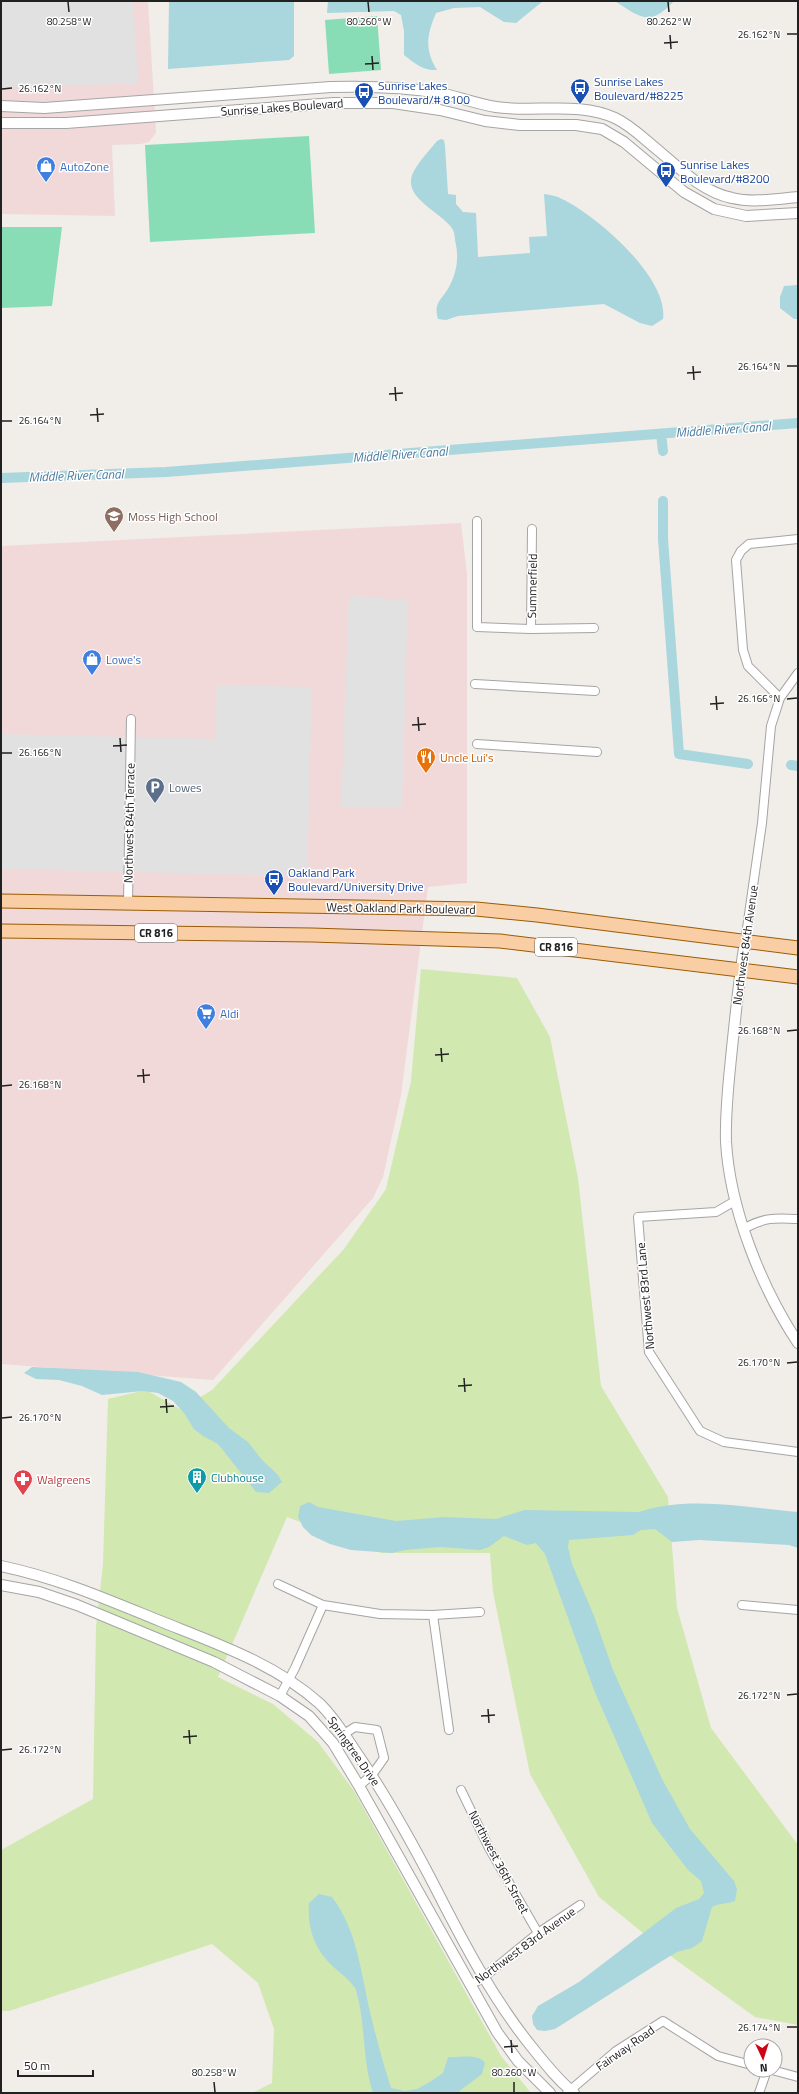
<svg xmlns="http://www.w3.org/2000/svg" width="799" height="2094" font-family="'Titillium Web',sans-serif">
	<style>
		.commercial { fill: #f1d9da }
		.grass { fill: #d1e9b0 }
		.pitch { fill: #89ddb6 }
		.parking { fill: #e1e1e1 }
		.water { fill: #aad6dd }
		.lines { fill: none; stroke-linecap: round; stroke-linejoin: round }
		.canal { stroke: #aad6dd; stroke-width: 10 }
		.minor-casing { stroke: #a5a5a5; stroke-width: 10 }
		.tertiary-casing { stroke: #a5a5a5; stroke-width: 12 }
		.primary-casing { stroke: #9a5c04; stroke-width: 15 }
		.minor { stroke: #fff; stroke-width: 8 }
		.tertiary { stroke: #fff; stroke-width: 10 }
		.primary { stroke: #facea5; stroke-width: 13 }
		.ticks { fill: none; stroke: #212121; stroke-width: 1.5 }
		.labels { text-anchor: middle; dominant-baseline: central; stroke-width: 3; stroke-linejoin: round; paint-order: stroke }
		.shield { fill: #fff; stroke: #646464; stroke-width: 1 }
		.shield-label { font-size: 11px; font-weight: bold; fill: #212121 }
		.transit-label { font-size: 12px; fill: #164399; stroke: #fff; text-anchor: start }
		.street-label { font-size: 12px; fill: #212121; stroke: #fff }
		.shop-label { font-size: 12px; fill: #366cbe; stroke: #fff; text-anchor: start }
		.education-label { font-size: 12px; fill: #785e54; stroke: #fff; text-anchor: start }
		.food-label { font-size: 12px; fill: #c56008; stroke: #fff; text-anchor: start }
		.service-label { font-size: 12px; fill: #4e5e75; stroke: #fff; text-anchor: start }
		.culture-label { font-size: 12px; fill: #0d838f; stroke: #fff; text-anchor: start }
		.health-label { font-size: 12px; fill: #be3a42; stroke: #fff; text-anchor: start }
		.water-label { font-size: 13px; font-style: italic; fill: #497ba0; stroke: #fff }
		.ticks-label { font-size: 10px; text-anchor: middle; fill: #212121; stroke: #fff; stroke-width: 3; stroke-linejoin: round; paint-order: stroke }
	</style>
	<rect width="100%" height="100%" fill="#f1ede8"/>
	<!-- commercial -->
	<path class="commercial" d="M1,1H148L156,133L149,142L141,144L112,145L115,216L1,214Z
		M461,523L467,574V883L428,887L401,1095L383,1177L373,1198L213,1380L1,1364V546Z"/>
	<!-- grass -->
	<path class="grass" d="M421,969L517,978L550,1037L578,1178L601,1386L668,1497L677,1608L711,1728L798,1845V2025L755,2017L676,1960L599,1897L530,1774L493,1592L490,1553H381L287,1517L218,1677L273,1704L318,1742L354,1791L501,2056L531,2093H252L272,2083L274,2029L258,1983L212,1944L9,2011H1V1850L93,1799L96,1627L103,1564L108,1399L146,1390L180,1409L212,1390L344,1249L386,1189L411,1081Z"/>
	<!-- pitch -->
	<path class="pitch" d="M377,16L381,70L329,74L325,20Z
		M309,136L315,233L150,242L145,145Z
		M1,227H62L52,306L1,308Z"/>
	<!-- parking -->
	<path class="parking" d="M1,1H133L138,83L1,88Z
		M349,596L408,600L402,808L341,807Z
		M217,685L312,687L307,876L1,869V734L215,739Z"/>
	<!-- water -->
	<path class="water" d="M169,1H294V56L289,60L168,69Z
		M328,1H543L516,23L504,22L480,7L454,8L436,13C427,34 424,49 437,70C423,71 414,63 404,55V31L401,15L394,11L327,13Z
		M615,1H674C650,27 641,18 615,1Z
		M441,139L444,140L445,146L448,194L456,195V204L463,212L476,213L478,257L530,253L529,237L547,236L544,194C550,195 557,196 562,199C596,215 669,278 663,319L652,326L640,323L604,304L458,316L446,320L438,319C433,302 442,300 449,287C456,274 459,259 456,245C455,241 455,234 453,230C443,212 399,198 414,171C420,160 429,151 437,141Z
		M798,285V319H794L780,308V297L784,286Z
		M32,1367L138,1372L181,1382L196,1392L229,1428L248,1442L262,1460L278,1475L282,1482L269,1493L256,1492L218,1444L203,1436L194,1429L184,1413L173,1401L158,1393L143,1391L102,1395L82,1386L59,1380L36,1379L24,1373Z
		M309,1502L318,1507L396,1521L445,1517L496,1519L524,1510L639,1512C689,1495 747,1508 798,1512V1548L789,1545L699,1540L672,1542L655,1529L641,1530L633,1535L569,1540L568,1547L572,1564L594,1616L613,1670L662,1779L690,1829L734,1881L737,1889L735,1901C727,1904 719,1903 712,1907L702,1941L692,1948L677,1952L662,1961L555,2029L545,2031L537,2030L533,2024L532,2016L538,2006L579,1982L676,1908L699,1899L704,1893L701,1881L688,1870L652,1823L594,1690L545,1554L536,1543L527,1545L504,1536L489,1547L480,1550L441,1547L405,1550L392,1553L351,1550L330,1544L311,1535L303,1527L298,1517L300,1506Z
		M319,1894L332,1897C357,1930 361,1972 370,2012C376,2037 383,2063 391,2088L405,2091L417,2089L428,2083L443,2073L448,2057C459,2058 478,2053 485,2063L482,2074L457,2093H373C362,2060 366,2024 356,1990C353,1983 343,1975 337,1970C316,1952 307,1931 309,1903Z"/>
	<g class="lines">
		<!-- canal -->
		<path class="canal" d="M661,434L663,451
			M1,478L166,472L798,423
			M663,501V539L679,754L748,764
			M791,765L798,766"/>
		<!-- minor casing -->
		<g class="minor-casing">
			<path id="minor" d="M477,521V627L531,629
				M532,529L531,629L594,628
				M475,684L595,691
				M780,698L798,673
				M477,744L597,752
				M128,902L131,719
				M745,942L762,823L771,726L780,698L748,666L743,650L736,560L741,551L749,544L798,539
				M735,1201L716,1212L638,1217L649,1352L700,1431L724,1442L798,1452
				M745,1228C765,1217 776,1218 798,1219
				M278,1584L323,1605L380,1614L433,1615L449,1730
				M742,1605L798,1610
				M433,1615L480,1612
				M280,1696L295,1668L323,1605
				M344,1734L355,1727L377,1730L384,1758L372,1775L359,1786
				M461,1790L489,1848L538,1933
				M470,1985L483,1978L538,1933L580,1905
				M772,2070L798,2077
				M567,2093L616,2051L663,2021L718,2056L751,2065
				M759,2093L767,2070"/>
		</g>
		<!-- tertiary casing -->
		<g class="tertiary-casing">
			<path id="tertiary" d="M1,106L44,108L331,87C368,86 404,87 440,93C459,97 477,104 496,107C534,113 579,101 615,118C632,126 645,140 659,151C680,169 703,192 732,198C753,203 776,199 798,197
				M1,123H66L334,103H393L440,110L485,121L520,125H576L602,129L624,142L684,192L714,209L746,216L798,213
				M745,942C739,977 736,1012 732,1048C729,1079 725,1110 726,1142C730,1209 761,1287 798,1343
				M1,1566C58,1578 106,1599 160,1621C215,1643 274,1663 319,1703C333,1716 344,1734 354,1749C384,1792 409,1837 433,1883C463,1942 493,2000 535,2051C547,2066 559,2081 574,2093
				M1,1585L39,1592L77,1605L214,1662L280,1696L309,1716L333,1743L359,1786L497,2032L518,2061L550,2093"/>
		</g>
		<!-- primary casing -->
		<g class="primary-casing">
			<path id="primary" d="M1,901L476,909L537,915L798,948
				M1,931L312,935L500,941L798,977"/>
		</g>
		<!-- minor -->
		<use href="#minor" class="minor"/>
		<!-- tertiary -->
		<use href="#tertiary" class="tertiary"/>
		<!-- primary -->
		<use href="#primary" class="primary"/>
	</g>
	<!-- ticks -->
	<path class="ticks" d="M68,2L69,12M368,2L369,12M668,2L669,12M787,34H797M670,35L671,49M664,43L678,42M372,56L373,70M365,64L379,63M2,89L12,88M693,366L694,380M787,366H797M687,373L701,372M395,387L396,401M389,394L403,393M97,408L98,422M90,415L104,414M2,421H12M716,696L717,710M787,699L797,698M710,704L724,703M418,717L419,731M412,725L426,724M120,738L121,752M113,746L127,745M2,753H12M787,1031L797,1030M441,1048L442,1062M435,1055L449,1054M143,1069L144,1083M137,1076L150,1075M2,1086L12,1085M787,1363L797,1362M464,1378L465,1392M458,1386L472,1385M166,1399L167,1413M160,1407L174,1406M2,1418L12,1417M787,1695L797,1694M488,1709L489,1723M481,1716L495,1715M189,1730L190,1744M183,1737L197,1736M2,1750L12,1749M787,2027H797M511,2040L512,2053M504,2047L518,2046M214,2082L215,2092M514,2082V2092"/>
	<!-- icons -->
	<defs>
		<g id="bus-pin" transform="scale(1)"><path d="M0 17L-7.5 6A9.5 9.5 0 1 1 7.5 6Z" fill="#1a4fb4" stroke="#fff"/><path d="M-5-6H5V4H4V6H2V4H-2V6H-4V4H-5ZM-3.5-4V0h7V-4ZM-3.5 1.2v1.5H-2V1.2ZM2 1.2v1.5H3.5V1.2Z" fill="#fff"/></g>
		<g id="shop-pin" transform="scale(1)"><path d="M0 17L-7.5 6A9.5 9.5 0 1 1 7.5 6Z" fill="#3f7fe0" stroke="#fff"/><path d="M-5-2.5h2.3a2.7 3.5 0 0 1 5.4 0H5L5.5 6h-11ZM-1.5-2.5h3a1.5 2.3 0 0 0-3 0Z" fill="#fff"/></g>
		<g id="school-pin" transform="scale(1)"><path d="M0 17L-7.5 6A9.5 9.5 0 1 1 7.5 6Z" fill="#8d6e63" stroke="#fff"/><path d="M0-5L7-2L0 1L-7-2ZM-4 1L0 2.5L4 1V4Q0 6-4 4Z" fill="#fff"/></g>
		<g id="restaurant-pin" transform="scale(1)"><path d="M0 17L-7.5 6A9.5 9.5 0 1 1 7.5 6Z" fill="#e8710a" stroke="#fff"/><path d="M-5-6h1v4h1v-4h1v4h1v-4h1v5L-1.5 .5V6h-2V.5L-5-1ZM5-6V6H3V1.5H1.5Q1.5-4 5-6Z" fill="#fff"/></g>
		<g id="parking-pin" transform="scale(1)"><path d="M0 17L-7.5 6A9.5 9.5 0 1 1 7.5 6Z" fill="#5c6f8a" stroke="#fff"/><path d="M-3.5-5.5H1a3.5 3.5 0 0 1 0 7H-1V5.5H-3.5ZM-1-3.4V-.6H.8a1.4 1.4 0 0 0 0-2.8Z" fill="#fff"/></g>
		<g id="supermarket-pin" transform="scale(1)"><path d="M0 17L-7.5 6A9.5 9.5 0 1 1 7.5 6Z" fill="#3f7fe0" stroke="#fff"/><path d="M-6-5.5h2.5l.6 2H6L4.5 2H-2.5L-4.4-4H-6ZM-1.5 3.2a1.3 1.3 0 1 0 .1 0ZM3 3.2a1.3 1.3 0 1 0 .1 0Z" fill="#fff"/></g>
		<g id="building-pin" transform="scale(1)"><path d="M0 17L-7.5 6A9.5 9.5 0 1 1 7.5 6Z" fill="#0f9aa8" stroke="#fff"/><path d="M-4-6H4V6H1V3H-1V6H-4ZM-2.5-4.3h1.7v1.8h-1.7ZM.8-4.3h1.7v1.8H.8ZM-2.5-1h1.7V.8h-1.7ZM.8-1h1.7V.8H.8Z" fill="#fff"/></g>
		<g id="pharmacy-pin" transform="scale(1)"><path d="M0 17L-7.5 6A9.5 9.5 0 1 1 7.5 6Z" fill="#e0444e" stroke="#fff"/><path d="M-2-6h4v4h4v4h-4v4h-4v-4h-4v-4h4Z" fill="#fff"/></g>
	</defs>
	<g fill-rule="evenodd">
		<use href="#bus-pin" x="580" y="88"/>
		<use href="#bus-pin" x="364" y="92"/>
		<use href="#shop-pin" x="46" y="166"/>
		<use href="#bus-pin" x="666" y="171"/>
		<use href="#school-pin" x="114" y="516"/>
		<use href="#shop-pin" x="92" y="659"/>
		<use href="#restaurant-pin" x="426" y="757"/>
		<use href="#parking-pin" x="155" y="787"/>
		<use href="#bus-pin" x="274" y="879"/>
		<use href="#supermarket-pin" x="206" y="1013"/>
		<use href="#building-pin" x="197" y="1477"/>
		<use href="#pharmacy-pin" x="23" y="1479"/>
	</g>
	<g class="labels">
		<!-- shield labels -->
		<g class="shield">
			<rect x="135" y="924" width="42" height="18" rx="3"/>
			<rect x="535" y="938" width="42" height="18" rx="3"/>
		</g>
		<g class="shield-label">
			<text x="156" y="933">CR 816</text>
			<text x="556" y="947">CR 816</text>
		</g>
		<!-- transit labels -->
		<g class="transit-label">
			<text x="594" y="81">Sunrise Lakes<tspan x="594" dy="14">Boulevard/#8225</tspan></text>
			<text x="378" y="85">Sunrise Lakes<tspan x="378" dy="14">Boulevard/# 8100</tspan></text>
			<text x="680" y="164">Sunrise Lakes<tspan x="680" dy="14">Boulevard/#8200</tspan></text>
			<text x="288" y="872">Oakland Park<tspan x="288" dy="14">Boulevard/University Drive</tspan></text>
		</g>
		<!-- street labels -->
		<g class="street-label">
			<text transform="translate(282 107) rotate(-4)">Sunrise Lakes Boulevard</text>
			<text transform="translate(532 586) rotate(-89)">Summerfield</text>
			<text transform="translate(129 823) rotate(-89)">Northwest 84th Terrace</text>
			<text transform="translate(401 908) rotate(1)">West Oakland Park Boulevard</text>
			<text transform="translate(745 945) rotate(-82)">Northwest 84th Avenue</text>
			<text transform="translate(645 1296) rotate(-95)">Northwest 83rd Lane</text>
			<text transform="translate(354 1751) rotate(55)">Springtree Drive</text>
			<text transform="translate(499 1862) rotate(62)">Northwest 36th Street</text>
			<text transform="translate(525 1945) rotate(-36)">Northwest 83rd Avenue</text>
			<text transform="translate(625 2048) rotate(-35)">Fairway Road</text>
		</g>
		<!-- shop labels -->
		<g class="shop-label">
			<text x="60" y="166">AutoZone</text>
			<text x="106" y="659">Lowe's</text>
			<text x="220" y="1013">Aldi</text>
		</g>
		<!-- education labels -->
		<g class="education-label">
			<text x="128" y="516">Moss High School</text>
		</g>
		<!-- food labels -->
		<g class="food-label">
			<text x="440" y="757">Uncle Lui's</text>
		</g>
		<!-- service labels -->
		<g class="service-label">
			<text x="169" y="787">Lowes</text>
		</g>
		<!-- culture labels -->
		<g class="culture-label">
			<text x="211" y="1477">Clubhouse</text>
		</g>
		<!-- health labels -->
		<g class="health-label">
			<text x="37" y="1479">Walgreens</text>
		</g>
		<!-- water labels -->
		<g class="water-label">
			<text transform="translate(723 429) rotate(-4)">Middle River Canal</text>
			<text transform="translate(400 454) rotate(-4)">Middle River Canal</text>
			<text transform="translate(76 475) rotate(-2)">Middle River Canal</text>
		</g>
	</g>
	<g class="ticks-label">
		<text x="69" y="25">80.258°W</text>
		<text x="369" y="25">80.260°W</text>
		<text x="669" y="25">80.262°W</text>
		<text x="759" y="38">26.162°N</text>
		<text x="40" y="92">26.162°N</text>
		<text x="759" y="370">26.164°N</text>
		<text x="40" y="424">26.164°N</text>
		<text x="759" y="702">26.166°N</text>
		<text x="40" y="756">26.166°N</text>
		<text x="759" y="1034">26.168°N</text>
		<text x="40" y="1088">26.168°N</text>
		<text x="759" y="1366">26.170°N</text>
		<text x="40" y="1421">26.170°N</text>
		<text x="759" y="1699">26.172°N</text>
		<text x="40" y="1753">26.172°N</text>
		<text x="759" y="2031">26.174°N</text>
		<text x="214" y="2076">80.258°W</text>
		<text x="514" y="2076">80.260°W</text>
	</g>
	<!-- border -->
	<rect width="799" height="2094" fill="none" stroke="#212121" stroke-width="4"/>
	<!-- north arrow -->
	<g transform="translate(763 2058) rotate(176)"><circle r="19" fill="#ffffff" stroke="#a6a6a6"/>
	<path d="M0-3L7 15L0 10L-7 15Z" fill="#cd0516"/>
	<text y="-6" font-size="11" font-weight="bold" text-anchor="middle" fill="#212121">N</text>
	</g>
	<!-- scale -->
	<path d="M18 2070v6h75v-6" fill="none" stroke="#212121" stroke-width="2"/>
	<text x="24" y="2070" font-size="12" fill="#212121" stroke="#ffffff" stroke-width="3" paint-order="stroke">50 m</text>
</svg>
